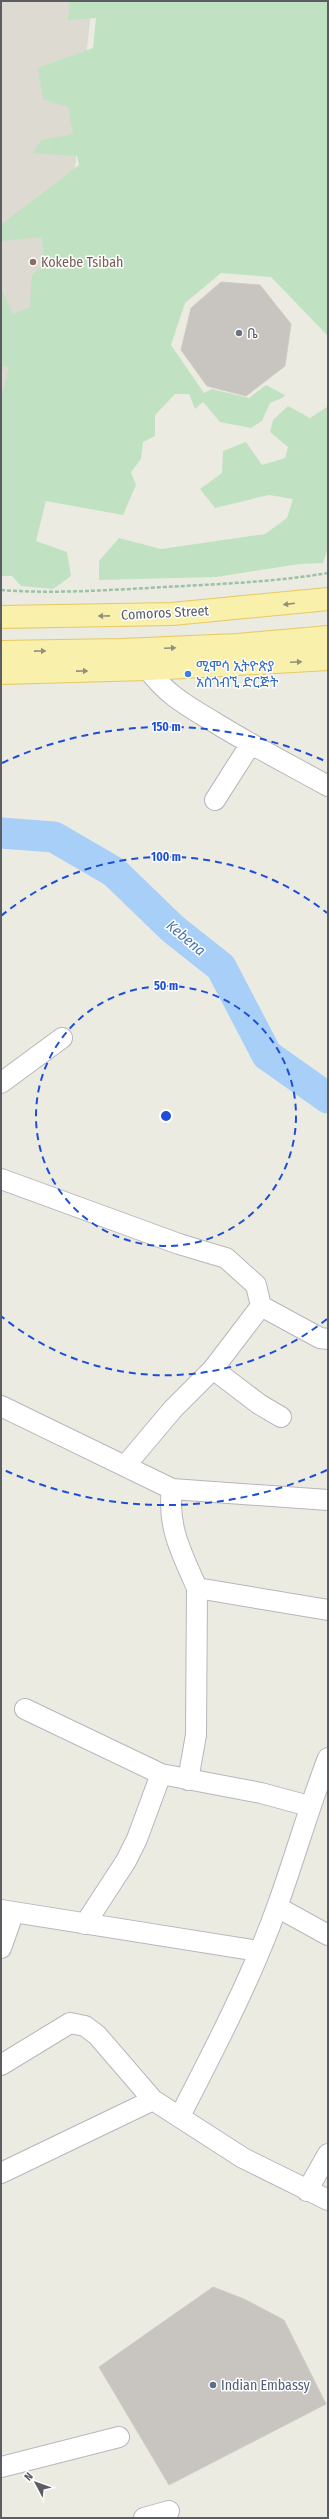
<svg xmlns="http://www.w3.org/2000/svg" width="329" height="2519" font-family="'Fira Sans Condensed','Noto Sans Ethiopic',sans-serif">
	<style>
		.education { fill: #dcdad1 }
		.green { fill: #c0e2c2 }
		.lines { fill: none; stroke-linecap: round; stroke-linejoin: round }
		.river { stroke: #a7cff8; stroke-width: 31 }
		.building { fill: #c8c4c0; stroke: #d0ccc1 }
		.minor-casing { stroke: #b5b7bc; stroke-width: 22 }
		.major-casing { stroke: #e6c962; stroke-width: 24 }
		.path { stroke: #9bc2a8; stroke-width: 2.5; stroke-dasharray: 4 2; stroke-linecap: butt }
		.minor { stroke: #fff; stroke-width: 20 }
		.major { stroke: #f8f0ab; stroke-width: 22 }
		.oneway { fill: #92907c }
		.ring { fill: none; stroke: #1d4ed8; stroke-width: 2; stroke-dasharray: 7 5 }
		.education-dot { fill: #8d6e63; stroke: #fff; stroke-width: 1.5 }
		.worship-dot { fill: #6b7280; stroke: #fff; stroke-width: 1.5 }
		.shop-dot { fill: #3f7fe0; stroke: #fff; stroke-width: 1.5 }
		.service-dot { fill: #5c6f8a; stroke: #fff; stroke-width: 1.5 }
		.labels { text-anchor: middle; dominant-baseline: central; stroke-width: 3; stroke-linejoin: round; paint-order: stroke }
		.education-label { font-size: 14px; fill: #785e54; stroke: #fff; text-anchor: start }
		.worship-label { font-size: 14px; fill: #5b616d; stroke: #fff; text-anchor: start }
		.street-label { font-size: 14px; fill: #5b5d62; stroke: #fff }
		.shop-label { font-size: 14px; fill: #366cbe; stroke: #fff; text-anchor: start }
		.service-label { font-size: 14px; fill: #4e5e75; stroke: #fff; text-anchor: start }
		.water-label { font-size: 15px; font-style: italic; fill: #4975b1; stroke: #fff }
		.centre { fill: #1d4ed8; stroke: #fff; stroke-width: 2 }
		.ring-label { font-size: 12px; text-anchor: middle; font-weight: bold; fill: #1d4ed8; stroke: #fff; stroke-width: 3; stroke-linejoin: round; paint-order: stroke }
	</style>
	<rect width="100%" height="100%" fill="#ecebe2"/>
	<!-- education -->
	<path class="education" d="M1,1H92L39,523L1,522Z"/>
	<!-- green -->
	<path class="green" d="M70,1H328V336L271,277L221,273L185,303L171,345L204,393L212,389L249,398L266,385L285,395L282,398L270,403L262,421L251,428L220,422L203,402L195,409L189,394H175L155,415V436L143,442L141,459L131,472L136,485L123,515L46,501L36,541L67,552L71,576L53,589L21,586L12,576H1V398L9,367L1,366V289L13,314L30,307L32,275L44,263L42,237L2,241L1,225L79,165L77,156L33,153L41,140L73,134L68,107L43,99L38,68L93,48L96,18L68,20Z
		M328,403V547L323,563L300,564L216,577L99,580V561L119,538L161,549L265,534L287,518L293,499L269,495L215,508L200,489L222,473L223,451L246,442L262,465L285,458L288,447L270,432L273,420L288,406L310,418L327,407Z"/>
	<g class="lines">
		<!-- river -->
		<path class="river" d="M1,833L54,837L114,872L173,929L221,967L267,1055L328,1098"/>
	</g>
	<!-- building -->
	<path class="building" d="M221,282L260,285L291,324L285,366L246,396L207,386L181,350L191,308Z
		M213,2287L244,2299L284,2320L326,2404L169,2485L99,2367Z"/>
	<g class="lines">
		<!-- minor casing -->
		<g class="minor-casing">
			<path id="minor" d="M148,669C165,694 189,707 214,722C251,745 290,765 328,786
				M215,800L250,745
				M1,1083L62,1038
				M1,1179L179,1244L226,1258L256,1285L261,1306L213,1369L173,1409L125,1466
				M261,1306L320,1338L328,1339
				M213,1369L259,1404L281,1417
				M1,1406L172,1489L328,1500
				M172,1489C167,1527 182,1554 197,1588L328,1610
				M25,1709L161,1774L261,1793L309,1806
				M188,1780L196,1735L197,1588
				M277,1907L328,1935
				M1,1910L259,1951
				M85,1924L126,1861L137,1839L161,1774
				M1,1948L13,1914
				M1,2065L70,2023L85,2026L97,2035L153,2100L243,2158L328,2200
				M180,2116C215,2048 251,1979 277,1907C295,1857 309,1807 328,1758
				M1,2173L153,2100
				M307,2191L328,2154
				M1,2467L119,2437
				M144,2518L169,2511"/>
		</g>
		<!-- major casing -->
		<g class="major-casing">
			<path id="major" d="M1,617L172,614L328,599
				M1,652L121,650L238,645L328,637
				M1,673L148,669L328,659"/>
		</g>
		<!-- path -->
		<path class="path" d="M1,590C56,594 110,590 165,587C219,584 274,582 328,573"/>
		<!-- minor -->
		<use href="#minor" class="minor"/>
		<!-- major -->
		<use href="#major" class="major"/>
	</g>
	<!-- one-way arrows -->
	<defs><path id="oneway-solid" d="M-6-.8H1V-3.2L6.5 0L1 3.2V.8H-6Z"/></defs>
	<g class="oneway">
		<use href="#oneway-solid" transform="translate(289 604) rotate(173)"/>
		<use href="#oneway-solid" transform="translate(104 616) rotate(179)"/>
		<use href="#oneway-solid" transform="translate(170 648) rotate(-3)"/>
		<use href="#oneway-solid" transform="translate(40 651) rotate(-1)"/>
		<use href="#oneway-solid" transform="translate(296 662) rotate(-3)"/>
		<use href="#oneway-solid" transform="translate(82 671) rotate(-1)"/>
	</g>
	<!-- distance rings -->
	<g class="ring">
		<circle cx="166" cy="1116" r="130"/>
		<path d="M327 1319A259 259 0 0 1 1 1316M1 916A259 259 0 0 1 327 913"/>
		<path d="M327 1470A389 389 0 0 1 2 1469M2 763A389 389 0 0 1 327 762"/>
	</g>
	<!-- markers -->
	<circle class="education-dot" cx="33" cy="262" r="4"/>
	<circle class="worship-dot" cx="239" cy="333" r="4"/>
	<circle class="shop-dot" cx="188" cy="674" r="4"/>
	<circle class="service-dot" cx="213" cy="2385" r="4"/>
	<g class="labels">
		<!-- education labels -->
		<g class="education-label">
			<text x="41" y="262">Kokebe Tsibah</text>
		</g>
		<!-- worship labels -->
		<g class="worship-label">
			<text x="247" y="333">ቤ</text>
		</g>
		<!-- street labels -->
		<g class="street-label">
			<text transform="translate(165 613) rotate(-3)">Comoros Street</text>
		</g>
		<!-- shop labels -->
		<g class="shop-label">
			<text x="196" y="666">ሚሞሳ ኢትዮጵያ<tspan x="196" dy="16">አስጎብኚ ድርጅት</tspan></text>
		</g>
		<!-- service labels -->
		<g class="service-label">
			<text x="221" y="2385">Indian Embassy</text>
		</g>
		<!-- water labels -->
		<g class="water-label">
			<text transform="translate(186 938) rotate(40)">Kebena</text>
		</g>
	</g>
	<circle cx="166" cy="1116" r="6" class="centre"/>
	<g class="ring-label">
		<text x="166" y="731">150 m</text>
		<text x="166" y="861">100 m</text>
		<text x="166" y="990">50 m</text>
	</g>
	<!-- border -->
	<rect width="329" height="2519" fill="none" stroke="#5b5d62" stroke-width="4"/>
	<!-- north arrow -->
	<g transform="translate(36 2483) rotate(311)" stroke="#ffffff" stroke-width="3" paint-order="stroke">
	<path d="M0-3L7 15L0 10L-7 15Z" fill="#5b5d62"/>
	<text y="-6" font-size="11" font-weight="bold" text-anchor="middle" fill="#5b5d62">N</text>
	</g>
</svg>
